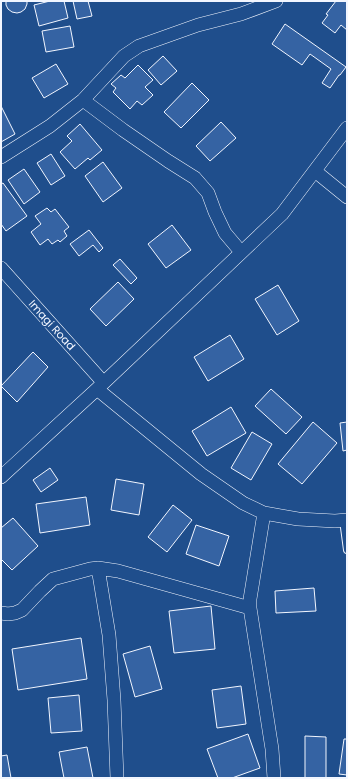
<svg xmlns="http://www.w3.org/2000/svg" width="348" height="779" font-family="Poppins,sans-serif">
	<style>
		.building { fill: #3563a3; stroke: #f2f6ff }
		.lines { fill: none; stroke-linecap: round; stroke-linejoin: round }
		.lane-casing { stroke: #f2f6ff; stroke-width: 8 }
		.street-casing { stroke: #f2f6ff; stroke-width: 14 }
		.lane { stroke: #1f4e8c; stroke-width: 6 }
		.street { stroke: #1f4e8c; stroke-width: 13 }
		.labels { text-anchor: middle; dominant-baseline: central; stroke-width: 3; stroke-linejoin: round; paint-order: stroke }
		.street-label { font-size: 11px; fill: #f2f6ff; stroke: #1f4e8c }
	</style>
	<rect width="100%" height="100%" fill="#1f4e8c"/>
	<!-- building -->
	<path class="building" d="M6,1H27V4L25,9L21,12L17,13L12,12L8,9L6,5Z
		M50,1H64L68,18L39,26L34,5Z
		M73,1H88L92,16L77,19Z
		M336,1H347V30L341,25L335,33L322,23L328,15L326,14Z
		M285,24L346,67L340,75H339L330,88L322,83L331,69L310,54L302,65L272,44Z
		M70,26L74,47L46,52L42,31Z
		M163,56L177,71L161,85L148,70Z
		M56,64L68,84L44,98L32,78Z
		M138,65L153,80L145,87L153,95L142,105L137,101L130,109L113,92L116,88L111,84L121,75L125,78Z
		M192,83L209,100L181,128L164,112Z
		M1,106L15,134L1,142Z
		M221,122L236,138L210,161L196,146Z
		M80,124L102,150L90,160L88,158L75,169L60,152L72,141L67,136Z
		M51,154L65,176L51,185L37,163Z
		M103,162L122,188L103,202L85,176Z
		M24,169L40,192L24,204L8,180Z
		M3,183L27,216L6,231L1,224V184Z
		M47,208L51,212L55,209L69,227L64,231L67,236L60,242L58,240L52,244L48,239L40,245L31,232L41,224L35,216Z
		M172,225L191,250L166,268L148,244Z
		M89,230L103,248L99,252L93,245L79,256L70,244Z
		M120,259L137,278L131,284L113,265Z
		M118,282L134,299L106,326L90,309Z
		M278,285L299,321L277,335L255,299Z
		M230,335L244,359L208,381L194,357Z
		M33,352L48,367L17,402L1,386Z
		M271,389L302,417L286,434L255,406Z
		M231,407L246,433L207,456L192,431Z
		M313,422L337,443L302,484L278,464Z
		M347,422V450L343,451L340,423Z
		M252,432L272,444L251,480L231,468Z
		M50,468L58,480L41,492L33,480Z
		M116,479L144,484L139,515L111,510Z
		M86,497L90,525L40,533L36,504Z
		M173,505L192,520L167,552L148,537Z
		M13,518L38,546L12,570L1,559V528Z
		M196,525L229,536L219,566L186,554Z
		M314,588L316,611L276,613L275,591Z
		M211,606L215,649L174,653L169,611Z
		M81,638L87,679L18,690L12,649Z
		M150,646L162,689L135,697L123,654Z
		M241,686L246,724L217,728L212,690Z
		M79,695L82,731L51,733L48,698Z
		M248,734L260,768L232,778H218L207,749Z
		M305,736L326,737V778H305Z
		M344,739H347V775L339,774Z
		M87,747L93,778H64L59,752Z
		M7,755L11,778H1V756Z"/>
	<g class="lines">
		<!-- lane casing -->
		<g class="lane-casing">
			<path id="lane" d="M343,520L347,550"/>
		</g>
		<!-- street casing -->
		<g class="street-casing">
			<path id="street" d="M83,100L123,130L168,161L195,178L208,193L215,212L225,233L241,252
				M1,157L50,126L83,100L124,56L139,46L198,25L241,14L276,1
				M315,171L347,197
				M1,268L103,382
				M97,389L201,474L243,503L264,513L298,519L335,521L347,520
				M1,477L97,389L282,214L347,128
				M264,513L250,599V608L272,749L274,778
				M98,568L109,635L114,700L117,778
				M1,613L8,614L15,613L22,610L40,591L53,579L90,569L98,568L118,571L250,608"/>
		</g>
		<!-- lane -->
		<use href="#lane" class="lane"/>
		<!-- street -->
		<use href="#street" class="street"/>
	</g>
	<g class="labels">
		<!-- street labels -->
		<g class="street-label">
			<text transform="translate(52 325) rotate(48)">Imagi Road</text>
		</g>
	</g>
	<!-- border -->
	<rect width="348" height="779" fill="none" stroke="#f2f6ff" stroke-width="4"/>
</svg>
